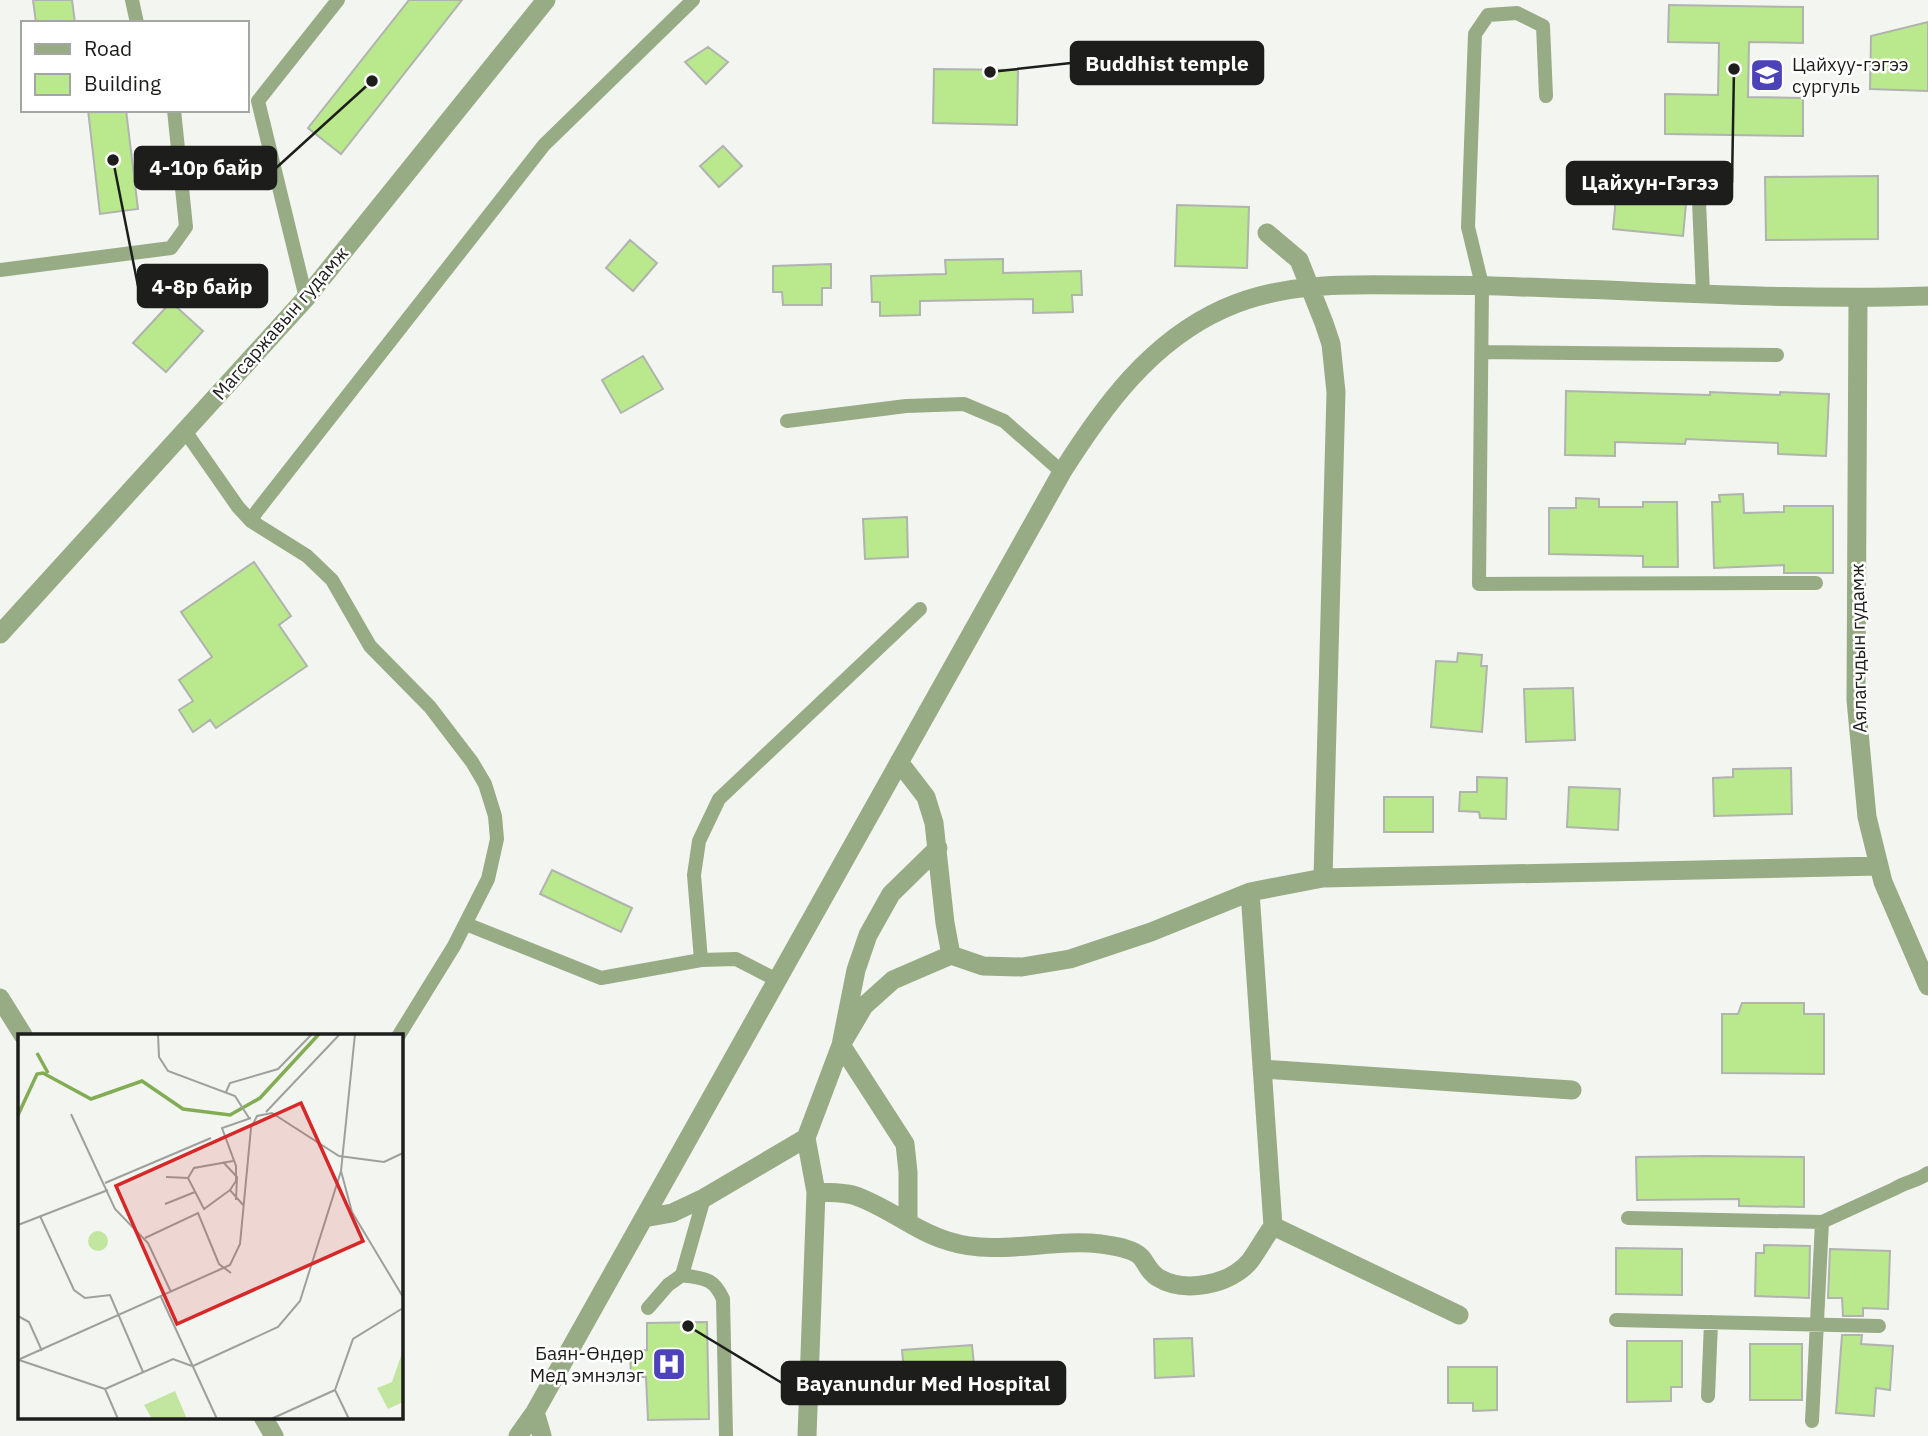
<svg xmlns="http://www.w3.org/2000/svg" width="1928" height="1436" font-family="'IBM Plex Sans',sans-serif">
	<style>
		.building { fill: #bae88d; stroke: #b0b3ae; stroke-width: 2 }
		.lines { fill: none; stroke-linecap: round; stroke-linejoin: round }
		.service { stroke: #97ab85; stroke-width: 14 }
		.minor { stroke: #97ab85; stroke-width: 19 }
		.labels { text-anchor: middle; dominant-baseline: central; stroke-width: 5; stroke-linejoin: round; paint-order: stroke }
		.poi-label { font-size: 19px; fill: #1d1e1c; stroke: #fff; text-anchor: start }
		.street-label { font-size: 19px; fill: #1d1e1c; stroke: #fff }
		.inset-river { fill: none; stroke: #82ad54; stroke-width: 3.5 }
		.inset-road { fill: none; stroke: #9da09b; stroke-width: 2 }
		.view { fill: #d62828; fill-opacity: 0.15; stroke: #d62828; stroke-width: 3.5 }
		.inset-edge { fill: none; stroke: #1d1e1c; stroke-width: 3.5 }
		.leader { fill: none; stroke: #1d1e1c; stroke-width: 2.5 }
		.callout-dot { fill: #1d1e1c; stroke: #fff; stroke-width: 2.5 }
		.callout { fill: #1d1e1c; stroke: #1d1e1c; stroke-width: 2.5 }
		.callout-label { font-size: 21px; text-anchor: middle; font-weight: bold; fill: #fff }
	</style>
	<rect width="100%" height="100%" fill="#f3f6f0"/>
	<!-- building -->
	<path class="building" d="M33,0H72L75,23H36Z
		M409,0H462L341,154L308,128Z
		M1669,5L1803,7V43L1749,42L1748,97L1803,98V136L1665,134V94L1718,95L1719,43L1668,42Z
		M1928,22V91L1870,89L1871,36Z
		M708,47L728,62L706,84L685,62Z
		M934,69L1018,70L1017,125L933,123Z
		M88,110H126L138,209L100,214Z
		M723,146L742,166L719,187L700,166Z
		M1618,176L1688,183L1683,236L1613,229Z
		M1878,176V239L1766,240L1765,177Z
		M1177,205L1249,207L1247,268L1175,266Z
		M630,240L657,263L633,291L606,268Z
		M1003,259V273L1081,271L1082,295H1072L1073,312L1033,313V299L920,301V315L880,316V302H872L871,276L946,274L945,260Z
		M831,264V288H822V305H783L782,292H773V266Z
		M171,302L203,331L166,372L133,343Z
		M643,356L663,389L621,413L602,380Z
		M1566,391L1710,395V392L1780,395V392L1829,394L1826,456L1778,454V443L1686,439L1685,444L1615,442V456L1565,455Z
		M1743,494L1744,513L1784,512V506H1833V573H1784V565L1714,568L1712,502H1720L1719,495Z
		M1576,498L1599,499V507H1643V502H1677L1678,567H1643V556L1549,554V508H1576Z
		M907,517L908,557L865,559L863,519Z
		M254,562L291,616L279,625L307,666L216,728L210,720L193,732L179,710L193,701L179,680L212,657L181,612Z
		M1458,653L1482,655L1481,666H1487L1482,732L1431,727L1436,661L1457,662Z
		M1573,688L1575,740L1526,742L1524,689Z
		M1791,768L1792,814L1714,816L1713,778L1733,777V769Z
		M1477,777L1507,778L1506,819L1480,818L1479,812L1459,811L1460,792H1477Z
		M1569,787L1620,789L1618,830L1567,827Z
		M1384,797H1433V832H1384Z
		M552,870L632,908L621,932L540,894Z
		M1742,1003H1804V1014H1824V1074L1722,1073V1014H1738Z
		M1705,1156L1804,1157V1207L1739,1206V1199L1637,1200L1636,1157Z
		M1764,1245L1810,1246L1809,1298L1755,1296L1756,1253H1764Z
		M1616,1248L1682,1249V1295L1616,1294Z
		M1830,1249L1890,1251L1888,1309L1863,1308V1316H1843L1842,1298H1828Z
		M707,1322L709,1419L648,1420L646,1377H631L630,1351L647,1350V1323Z
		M1842,1335H1862L1861,1344L1893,1346L1890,1390L1876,1388L1874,1416L1836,1413Z
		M1192,1338L1194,1376L1155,1378L1154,1339Z
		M1627,1341H1682V1387H1671V1401L1627,1402Z
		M1750,1344H1802V1400H1750Z
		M972,1345L974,1365L966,1366L967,1386L911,1390L909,1371L904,1372L902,1350Z
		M1448,1367H1497V1410L1473,1411V1403H1448Z"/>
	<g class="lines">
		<!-- service -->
		<path class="service" d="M132,0L137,23
			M1546,96L1543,26L1517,13L1488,15L1475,34L1468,227L1482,285L1479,584L1816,583
			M1698,179L1703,293
			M0,270L171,248L186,227L174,110
			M306,298L258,101L338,0
			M1482,352L1777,355
			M787,421L906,406L964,404L1004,421L1062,472
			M185,431L238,507L251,521L307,556L332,580L370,646L430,707L472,762L485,784L495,816L497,839L488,879L454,946L399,1035
			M251,521L257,511L544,145L693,0
			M466,924L601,978L701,960L736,959L777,980
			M701,960L694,875L699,841L719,799L920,609
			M704,1198L682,1275C704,1279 713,1277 723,1299L726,1436
			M1628,1218L1822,1222L1894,1189C1904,1182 1918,1181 1928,1173
			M648,1308L668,1285L682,1275
			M1616,1320L1879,1326
			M1708,1396L1711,1322
			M1812,1421L1822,1222"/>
		<!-- minor -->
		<path class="minor" d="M1267,233L1299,260L1324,323L1331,344L1336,392L1323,878L1879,866
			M1858,298L1856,700L1867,817L1883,882L1928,986
			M0,634L306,298L546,0
			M899,762L926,797L934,823L945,923L951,955L983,966L1022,967L1070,959L1151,932L1250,892L1273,1226L1459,1315
			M1250,892L1323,878
			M0,998L23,1035
			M1262,1069L1572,1090
			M816,1192C828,1193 841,1192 853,1195C887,1206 914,1231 948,1241C997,1257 1051,1238 1101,1244C1112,1246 1133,1248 1141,1257C1148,1265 1147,1270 1157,1277C1184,1294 1230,1285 1250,1261C1258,1250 1265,1237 1273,1226
			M644,1218L672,1213L704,1198L806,1138
			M908,1222V1172L905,1144L841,1045L856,970L868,935L891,894L938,848
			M535,1412L542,1436
			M263,1417L274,1436
			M518,1436L535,1412L1062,472C1103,407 1150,342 1223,309C1280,283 1343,284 1404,285C1443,285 1482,285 1521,287C1656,291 1793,301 1928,296
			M807,1436L816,1192L806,1138L841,1045L864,1006L893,980L951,955"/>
	</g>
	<!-- icons -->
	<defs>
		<g id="school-square" transform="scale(1.75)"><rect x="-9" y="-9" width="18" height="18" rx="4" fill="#4c42b9" stroke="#fff"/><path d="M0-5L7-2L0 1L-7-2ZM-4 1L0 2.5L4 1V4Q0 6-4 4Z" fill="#fff"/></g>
		<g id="hospital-square" transform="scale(1.75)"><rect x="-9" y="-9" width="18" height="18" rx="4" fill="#4c42b9" stroke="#fff"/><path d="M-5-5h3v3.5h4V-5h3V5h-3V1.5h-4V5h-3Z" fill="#fff"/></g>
	</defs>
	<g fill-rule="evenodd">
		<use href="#school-square" x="1767" y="75"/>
		<use href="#hospital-square" x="669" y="1364"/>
	</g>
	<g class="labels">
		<!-- poi labels -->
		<g class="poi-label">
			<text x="1792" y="64">Цайхуу-гэгээ<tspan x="1792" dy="22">сургуль</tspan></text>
			<text x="644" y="1353" text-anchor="end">Баян-Өндөр<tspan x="644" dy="22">Мед эмнэлэг</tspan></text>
		</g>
		<!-- street labels -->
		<g class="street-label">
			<text transform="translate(280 323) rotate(-49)">Магсаржавын гудамж</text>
			<text transform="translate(1858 648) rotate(-91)">Аялагчдын гудамж</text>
		</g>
	</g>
	<!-- overview -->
	<g transform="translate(18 1034)">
		<rect width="385" height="385" fill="#f3f6f0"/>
		<path d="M70 207a10 10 0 1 1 20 0a10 10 0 1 1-20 0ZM385,316V368L370,375L359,354L374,348ZM157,357L169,385H134L126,371Z" fill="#c2e5a0"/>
		<path class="inset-river" d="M19,19L30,39M0,81L19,40L25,39L73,65L124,47L165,75L212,81L242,64L301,0"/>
		<path class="inset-road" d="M140,0L141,23L150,37L217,62L231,84M208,58L212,49L260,35L294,0M248,78L322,0M53,80L97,175L130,209L153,258M205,128L219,143L218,166M323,137L334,178L385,263M148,143L170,144L186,175L212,156L226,172M170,144L176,134L215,127M87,149L193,104M212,156L218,147V132L204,94L233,84M147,170L177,158M22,182L56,256L67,264L92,261L125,338M0,191L90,156M127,204L180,179L201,230L213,239M143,263L199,385M0,282L11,288L24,317M2,325L212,231L222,210L233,94L239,82L254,79L321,122L366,128L385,119M1,326L87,355M175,332L260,293L282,267L323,137L337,0M87,355L155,325L174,332M87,355L100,385M253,385L317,356M331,385L317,356L335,305L385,274"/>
		<path class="view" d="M283,69L345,207L159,290L98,152Z"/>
		<rect width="385" height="385" class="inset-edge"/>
	</g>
	<!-- callouts -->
	<path class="leader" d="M990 72L1071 63M372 81L276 168M1734 69L1732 183M113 160L138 286M688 1326L782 1383"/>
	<g class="callout-dot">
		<circle cx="990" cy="72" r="7"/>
		<circle cx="372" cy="81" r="7"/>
		<circle cx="1734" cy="69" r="7"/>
		<circle cx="113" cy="160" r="7"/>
		<circle cx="688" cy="1326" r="7"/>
	</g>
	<g class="callout">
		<rect x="1071" y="42" width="192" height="42" rx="7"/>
		<rect x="135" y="147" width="141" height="42" rx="7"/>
		<rect x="1567" y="162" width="165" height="42" rx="7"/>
		<rect x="138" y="265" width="129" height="42" rx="7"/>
		<rect x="782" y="1362" width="283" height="42" rx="7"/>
	</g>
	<g class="callout-label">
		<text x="1167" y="71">Buddhist temple</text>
		<text x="206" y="175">4-10р байр</text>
		<text x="1650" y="190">Цайхун-Гэгээ</text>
		<text x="202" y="294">4-8р байр</text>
		<text x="923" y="1391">Bayanundur Med Hospital</text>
	</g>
	<!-- legend -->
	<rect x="21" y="21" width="228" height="91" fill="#ffffff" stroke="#a5a5a4" stroke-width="2"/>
	<rect x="35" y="44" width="35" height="10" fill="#97ab85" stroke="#a5a5a4" stroke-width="2"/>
	<text x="84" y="56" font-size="21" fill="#1d1e1c">Road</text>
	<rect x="35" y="74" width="35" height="21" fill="#bae88d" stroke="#a5a5a4" stroke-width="2"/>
	<text x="84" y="91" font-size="21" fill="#1d1e1c">Building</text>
</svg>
